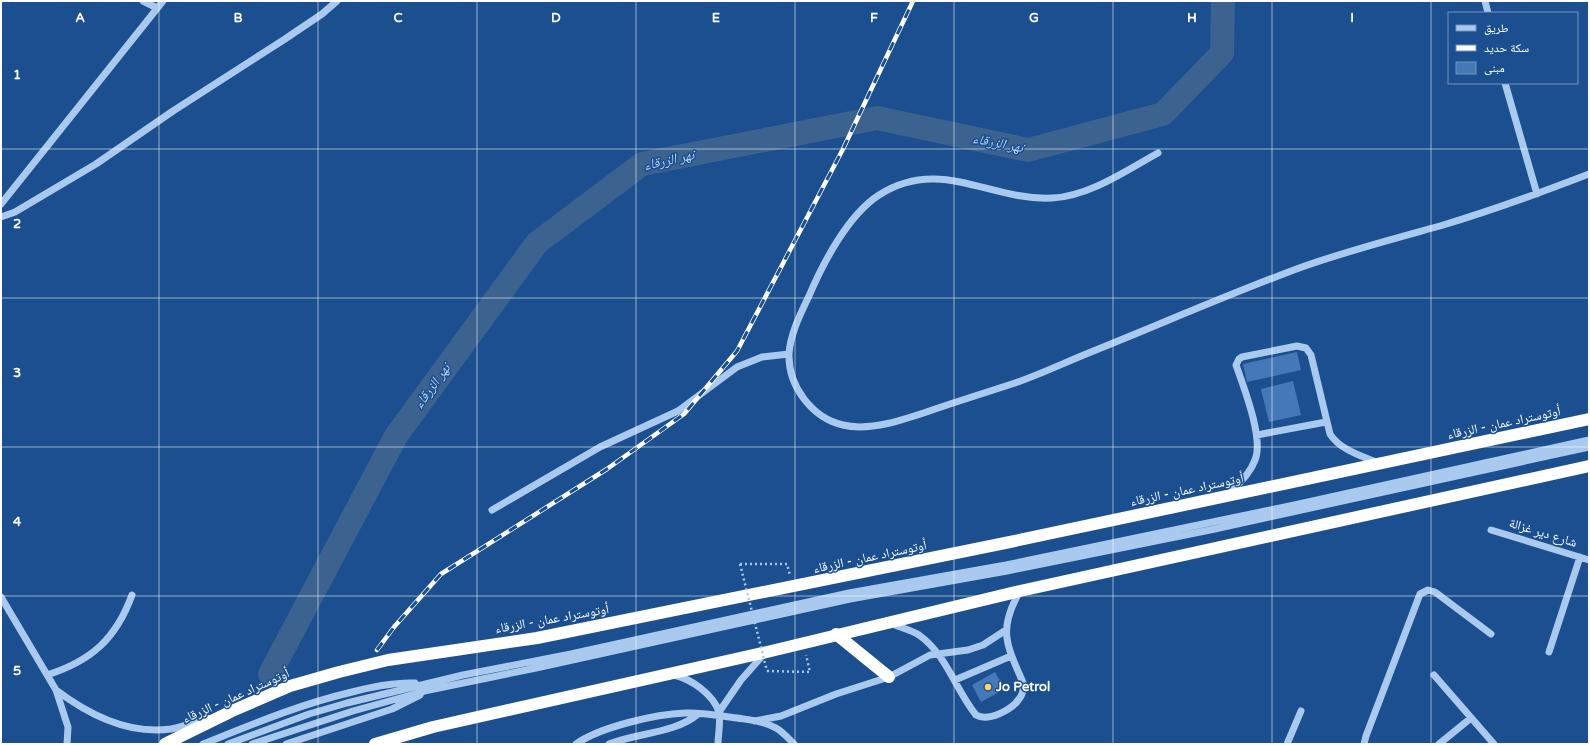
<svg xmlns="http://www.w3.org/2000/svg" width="1590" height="745" font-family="'Varela Round','Noto Naskh Arabic',sans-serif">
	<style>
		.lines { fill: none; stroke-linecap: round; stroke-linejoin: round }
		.river { stroke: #3c6290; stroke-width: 24 }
		.building { fill: #4478b7 }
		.path { stroke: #a9c9ee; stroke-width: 2.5; stroke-dasharray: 2 3; stroke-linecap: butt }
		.minor { stroke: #a9c9ee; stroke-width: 7 }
		.highway { stroke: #fff; stroke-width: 12 }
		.rail-casing { stroke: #fff; stroke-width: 4.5 }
		.rail { stroke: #1b4f8f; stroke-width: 3; stroke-dasharray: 9; stroke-linecap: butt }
		.path-bridge { stroke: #a9c9ee; stroke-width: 2.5; stroke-dasharray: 2 3; stroke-linecap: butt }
		.grid { fill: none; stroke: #fff; stroke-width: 1; stroke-opacity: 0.55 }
		.poi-dot { fill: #ffd166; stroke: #1b4f8f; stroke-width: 1.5 }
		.labels { text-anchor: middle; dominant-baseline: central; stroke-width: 3; stroke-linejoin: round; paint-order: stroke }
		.street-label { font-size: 13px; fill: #fff; stroke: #1b4f8f }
		.poi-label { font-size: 13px; font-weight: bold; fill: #fff; stroke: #1b4f8f; text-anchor: start }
		.water-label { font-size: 14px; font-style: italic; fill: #b5d3f5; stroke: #1b4f8f }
		.grid-label { font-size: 13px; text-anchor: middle; font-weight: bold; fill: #fff; stroke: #1b4f8f; stroke-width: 3; stroke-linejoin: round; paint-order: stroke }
	</style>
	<rect width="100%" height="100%" fill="#1b4f8f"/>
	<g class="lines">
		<!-- river -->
		<path class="river" d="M270,674L396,436L537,243L642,164L877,118L1028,150L1163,114L1222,53L1223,1"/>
	</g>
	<!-- building -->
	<path class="building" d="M1297,352L1301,370L1247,382L1243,364Z
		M1293,381L1301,415L1269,422L1261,389Z
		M995,672L1005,689L981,702L972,685Z"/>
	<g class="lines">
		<!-- path -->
		<path class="path" d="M740,564H787L790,575
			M767,671L810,672L806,655"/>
		<!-- minor -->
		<path class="minor" d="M143,1L157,8
			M1485,1L1488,13
			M1505,83L1537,194
			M1158,153C1127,170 1088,197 1052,198C989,201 940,156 879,195C848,215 823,263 809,296C801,313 790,334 789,354C788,386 812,418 843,425C875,433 919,414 950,404C971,397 993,390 1015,383C1041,374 1066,362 1091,352C1161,324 1231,293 1302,267C1347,251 1393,239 1440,226C1490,211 1540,193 1589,174
			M1,204L163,1
			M1,217L15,212L96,164L173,111L285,39L322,14L337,1
			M1257,435L1326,422
			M1229,494C1238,484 1250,474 1255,460C1264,439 1244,388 1236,365L1239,359L1242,357L1297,346L1306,348L1311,355L1330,434C1340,450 1362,456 1378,463
			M492,510L600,447L678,411L737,367L762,357L789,354
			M1491,530L1589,560
			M1,597L56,690L68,727L67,744
			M890,623C899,627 911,630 919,635C947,655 955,689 976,715C988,722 1012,710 1019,699C1023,695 1023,690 1024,685C1007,645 997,631 1020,591
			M1549,652L1580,557
			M47,675C91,661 116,639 132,595
			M674,675C691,679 713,694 719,712C721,721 718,735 718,744
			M1434,675L1494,744
			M955,680L1011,656
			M56,690C89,715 128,735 171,729C183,727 195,722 207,718
			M719,712L741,680L764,654
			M755,721L781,716L836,694L889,677L930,655L968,650L983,645L1006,630
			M203,744C251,725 298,705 348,693C370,687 392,682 415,683
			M228,744L309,714L347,703L463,675L571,654L849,593L1006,565L1299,504L1589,440
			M252,744L353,711L429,690L536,668L850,599L1007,571L1210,530L1589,447
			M286,744L392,709L420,695
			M576,744C600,727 656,714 685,713C702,712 720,716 737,718C750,720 764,721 776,728C783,732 788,738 794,744
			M609,744C637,733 676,733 698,714
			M1287,744L1301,711
			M1364,744L1366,736L1420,594L1428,590L1435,592L1491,634
			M1439,744L1471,718"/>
		<!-- highway -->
		<path class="highway" d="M836,634L889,677
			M165,744L232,711L290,686L339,672L388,660L537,638L1010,542L1589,419
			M375,744L433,727L767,652L1020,591L1589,466"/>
		<!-- rail casing -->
		<g class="rail-casing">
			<path id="rail" d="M377,650L394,627L441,574L607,469L684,414L737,351L843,149L913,1"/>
		</g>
		<!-- rail -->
		<use href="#rail" class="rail"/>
		<!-- path-bridge -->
		<path class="path-bridge" d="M740,564L767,671"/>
	</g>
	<!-- grid -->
	<path class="grid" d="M159,1V744M318,1V744M477,1V744M636,1V744M795,1V744M954,1V744M1113,1V744M1272,1V744M1431,1V744M1,149H1589M1,298H1589M1,447H1589M1,596H1589"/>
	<!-- markers -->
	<circle class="poi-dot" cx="988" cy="687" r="4"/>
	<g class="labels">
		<!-- street labels -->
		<g class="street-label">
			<text transform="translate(1504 423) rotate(-12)">أوتوستراد عمان - الزرقاء</text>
			<text transform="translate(1187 490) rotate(-12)">أوتوستراد عمان - الزرقاء</text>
			<text transform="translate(1543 533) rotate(17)">شارع دير غزالة</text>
			<text transform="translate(870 557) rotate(-12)">أوتوستراد عمان - الزرقاء</text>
			<text transform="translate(552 619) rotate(-10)">أوتوستراد عمان - الزرقاء</text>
			<text transform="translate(236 696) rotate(-24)">أوتوستراد عمان - الزرقاء</text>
		</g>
		<!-- poi labels -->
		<g class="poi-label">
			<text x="996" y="687">Jo Petrol</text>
		</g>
		<!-- water labels -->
		<g class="water-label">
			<text transform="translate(998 143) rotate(11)">نهر الزرقاء</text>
			<text transform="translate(669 160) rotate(-13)">نهر الزرقاء</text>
			<text transform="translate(432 386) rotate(-54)">نهر الزرقاء</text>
		</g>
	</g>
	<g class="grid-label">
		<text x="80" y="22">A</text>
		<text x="238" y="22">B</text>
		<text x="398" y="22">C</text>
		<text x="556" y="22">D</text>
		<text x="716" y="22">E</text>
		<text x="874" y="22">F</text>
		<text x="1034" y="22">G</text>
		<text x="1192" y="22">H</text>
		<text x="1352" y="22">I</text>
		<text x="17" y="79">1</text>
		<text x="17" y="228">2</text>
		<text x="17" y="377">3</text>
		<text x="17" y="526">4</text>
		<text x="17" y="675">5</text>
	</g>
	<!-- border -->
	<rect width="1590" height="745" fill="none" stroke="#ffffff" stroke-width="4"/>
	<!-- legend -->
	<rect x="1448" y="12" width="130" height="72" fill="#1b4f8f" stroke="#7695bc"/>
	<rect x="1456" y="25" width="20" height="6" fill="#a9c9ee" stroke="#7695bc"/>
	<text x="1484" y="32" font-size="12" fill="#ffffff">طريق</text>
	<rect x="1456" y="45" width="20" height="6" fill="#ffffff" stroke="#7695bc"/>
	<text x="1484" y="52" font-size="12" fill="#ffffff">سكة حديد</text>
	<rect x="1456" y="62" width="20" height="12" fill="#4478b7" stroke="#7695bc"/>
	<text x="1484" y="72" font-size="12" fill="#ffffff">مبنى</text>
</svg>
